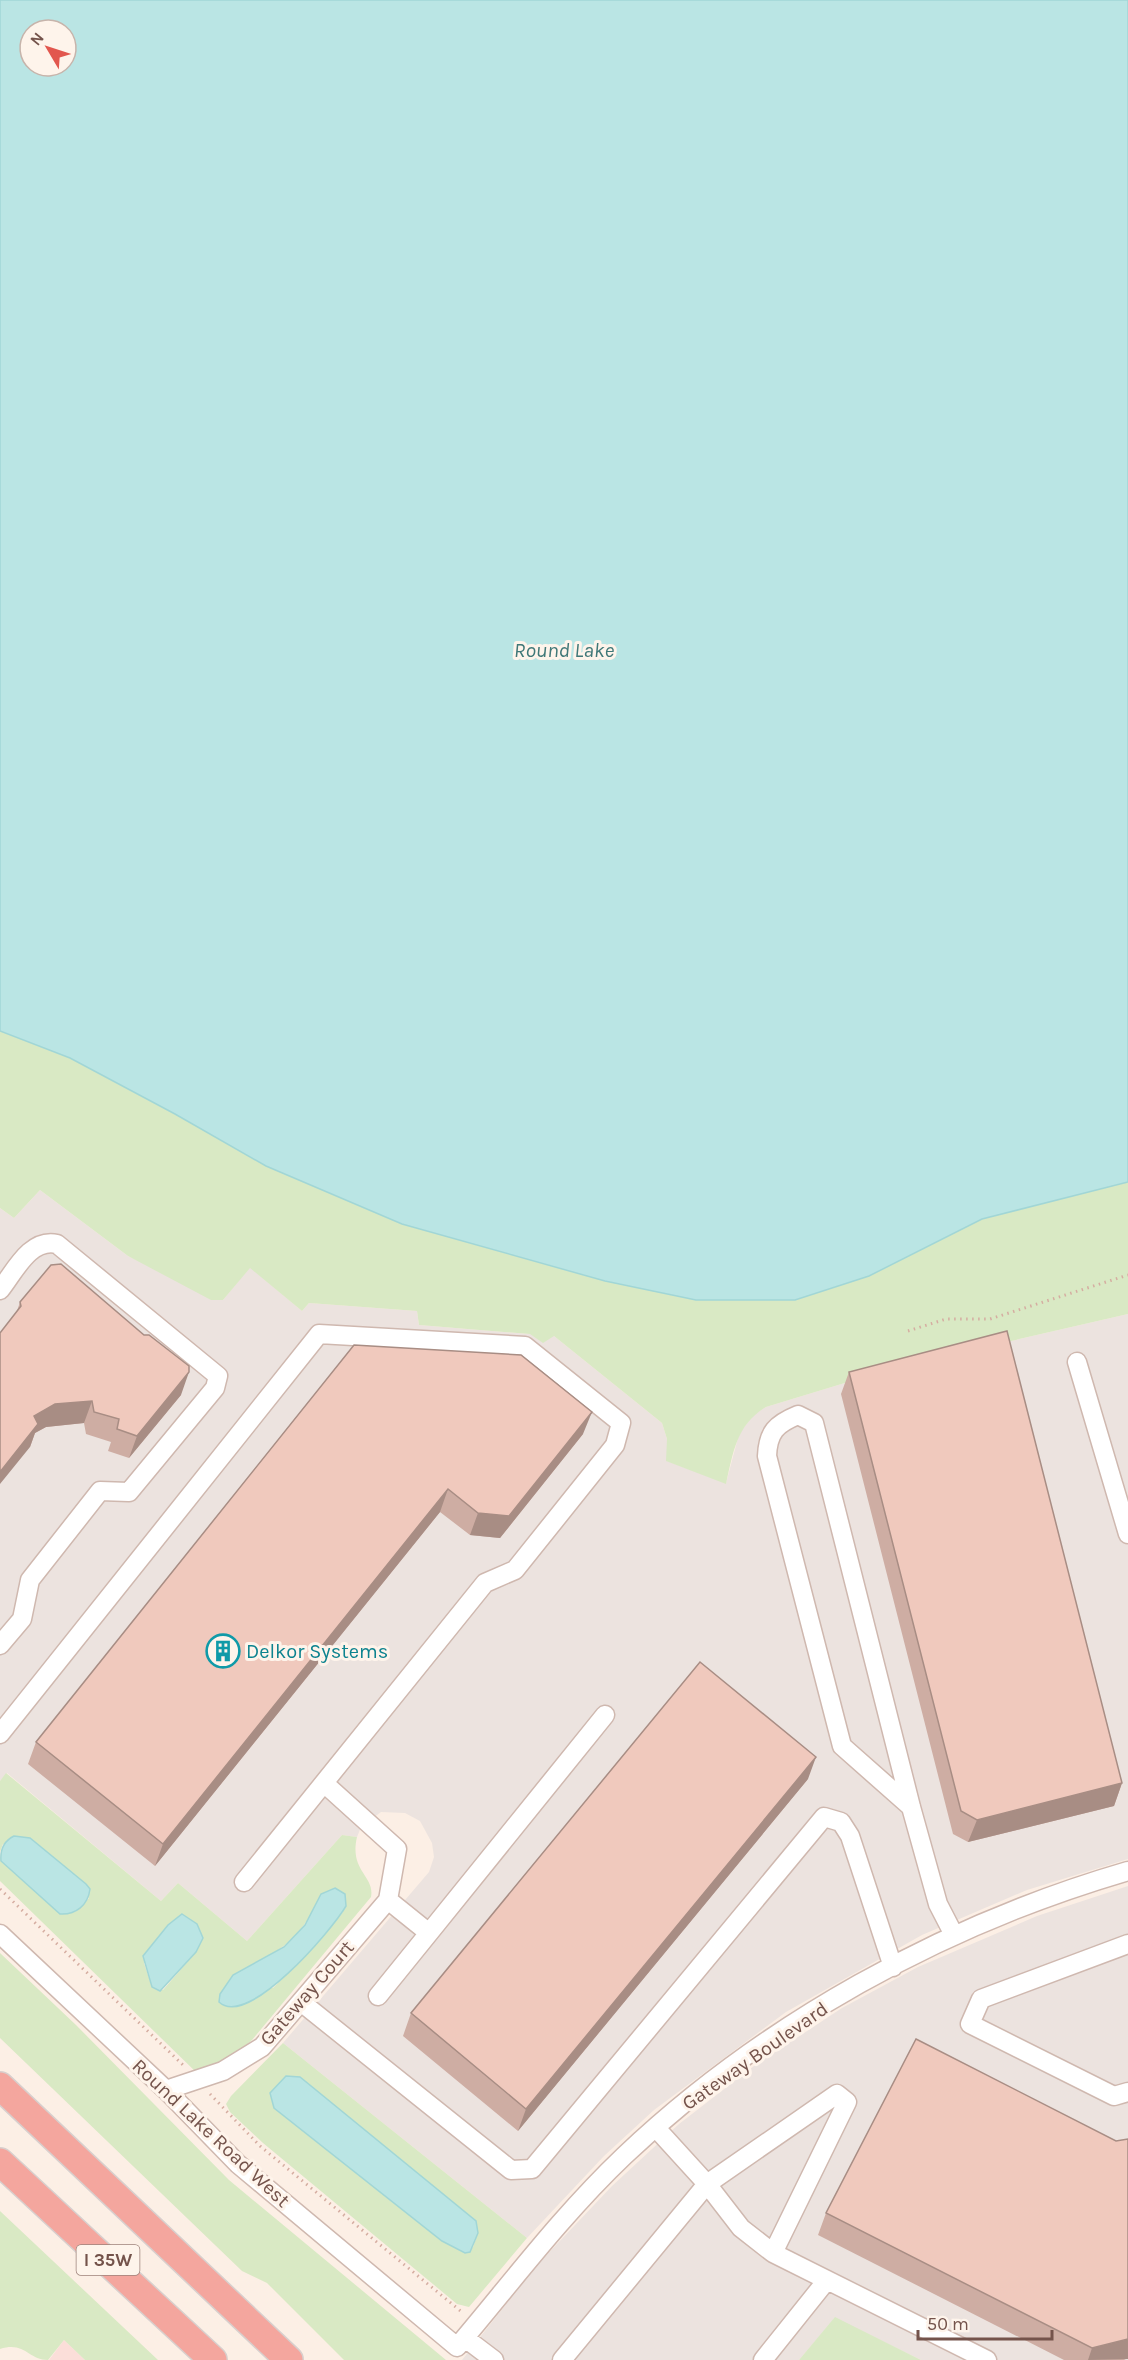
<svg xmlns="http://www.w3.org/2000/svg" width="1128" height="2360" font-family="Karla,sans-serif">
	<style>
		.commercial { fill: #fbded9 }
		.industrial { fill: #ece3df }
		.green { fill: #d9e9c4; fill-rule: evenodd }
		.water { fill: #bae5e4; stroke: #a1d6d6; stroke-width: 1.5; fill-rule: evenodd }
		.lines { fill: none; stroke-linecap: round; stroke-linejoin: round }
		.minor-casing { stroke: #cfb8af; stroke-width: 21 }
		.highway-casing { stroke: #d8cfcd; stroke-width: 30 }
		.path { stroke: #d5ada1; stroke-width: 3; stroke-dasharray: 1.5 4.5; stroke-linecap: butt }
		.minor { stroke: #fff; stroke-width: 18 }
		.highway { stroke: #f4a69e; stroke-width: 27 }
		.wall { fill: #ceada3 }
		.shaded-wall { fill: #a88d84 }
		.building { fill: #f0c9bd; stroke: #a88d84; stroke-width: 1.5 }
		.labels { text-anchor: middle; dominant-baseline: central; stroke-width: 6; stroke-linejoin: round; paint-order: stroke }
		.shield { fill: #fef4eb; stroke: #9d837b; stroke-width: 1.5 }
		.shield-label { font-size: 18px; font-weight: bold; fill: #74534b }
		.culture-label { font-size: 20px; fill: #0d838f; stroke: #fef4eb; text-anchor: start }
		.street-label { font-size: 20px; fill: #74534b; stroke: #fef4eb }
		.water-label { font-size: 21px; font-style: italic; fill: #407878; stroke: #fef4eb }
	</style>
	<rect width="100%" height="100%" fill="#fcefe5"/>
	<!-- commercial -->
	<path class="commercial" d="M64,2340L85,2360H49Z"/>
	<!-- industrial -->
	<path class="industrial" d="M40,1190L128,1256L223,1300L250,1267L302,1311L309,1303L417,1311L419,1325L554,1336L662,1423L667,1439V1461L726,1483L739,1434L754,1414L766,1407L894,1368L1128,1314V1859L1027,1890L922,1935L786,2012L654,2110L604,2156L527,2238L283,2043L429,1872L434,1857L432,1843L420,1821L405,1813L381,1812L361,1827L357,1837L342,1835L247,1941L178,1883L161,1901L7,1773L0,1781V1208L14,1218Z
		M1128,1886V2360H921L835,2318L799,2360H462L538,2264L612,2186L679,2124L754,2066L842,2008L918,1967L1037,1916Z"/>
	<!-- green -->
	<path class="green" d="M0,1031L70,1058L175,1114L266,1166L402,1224L605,1281L696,1300H795L869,1276L982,1219L1128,1182V1314L894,1368L766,1407C737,1424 733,1452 726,1484L666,1461L667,1439L662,1423L554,1336L543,1343L530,1334L419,1325L417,1311L309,1303L302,1311L250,1268L223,1300H211L128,1256L40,1190L14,1218L0,1208Z
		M6,1773L161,1901L178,1883L247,1941L342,1835L357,1837C349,1871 375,1876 371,1897L252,2040L208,2081L200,2076L0,1881V1857L1,1861L60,1914L77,1911L89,1898L3,1844L0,1852V1781ZM322,1894L343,1912L307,1954L273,1988L233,1975C280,1950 297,1945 322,1894ZM203,1938L196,1952L163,1990L152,1987L144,1963Z
		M0,1953L76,2025L229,2180L446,2360H344L267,2283L242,2271L0,2038Z
		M283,2043L527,2238L469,2307L457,2304L263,2143L230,2112L226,2104L231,2096ZM270,2093L478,2233L473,2247L465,2253L442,2241L274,2108Z
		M0,2211L158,2360H85L64,2340L48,2360C28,2360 25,2341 0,2349Z
		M835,2317L921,2360H799Z"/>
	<!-- water -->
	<path class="water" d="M0,0H1128V1182L982,1219L869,1276L795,1300H696L605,1281L402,1224L266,1166L175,1114L70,1058L0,1031ZM30,30H66V66H30Z
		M14,1836L30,1838L86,1884L90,1889C88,1905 76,1915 60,1914L1,1861C0,1850 4,1841 14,1836Z
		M335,1888L345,1894L346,1906C332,1930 248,2029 219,2002L220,1994L233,1975L284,1947L305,1925L321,1894Z
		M182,1914L197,1924L203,1938L196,1952L160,1991L152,1987L143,1956L168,1925Z
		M286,2076L300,2077L476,2221L478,2233L470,2252L465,2253L442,2241L274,2108L270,2093Z"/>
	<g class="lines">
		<!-- minor casing -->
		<g class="minor-casing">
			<path id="minor" d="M0,1290C15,1271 30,1238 57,1244L218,1376L215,1388L129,1492L100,1491L30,1580L22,1619L0,1645
				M1077,1362L1128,1534
				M0,1734L319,1334L525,1346L621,1423L615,1445L515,1570L485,1583L244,1882
				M911,1807L842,1746L767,1456C768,1432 776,1424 798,1415L814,1423L911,1807L938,1904L954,1935
				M388,1900L429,1933L605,1715
				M0,1934L166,2090L238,2164L457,2347C512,2282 562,2215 624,2156C764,2023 943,1925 1128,1871
				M1128,1944L981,1999L970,2024L1114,2096L1128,2092
				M378,1996L429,1933
				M301,2002L511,2170L532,2169L824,1817L841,1822L850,1836L893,1967
				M166,2090L223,2071L262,2047L388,1900L397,1849L325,1784
				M656,2128L707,2184L741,2228L773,2253
				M465,2338L494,2360
				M562,2360L707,2184L837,2094L847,2102L773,2253L987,2360
				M763,2360L827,2280"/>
		</g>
		<!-- highway casing -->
		<g class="highway-casing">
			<path id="highway" d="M0,2086L289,2360
				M0,2162L213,2360"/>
		</g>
		<!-- path -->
		<path class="path" d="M908,1331L946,1319H990L1128,1275
			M0,1889L183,2065
			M210,2094L260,2146L463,2313"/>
		<!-- minor -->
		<use href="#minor" class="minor"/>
		<!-- highway -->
		<use href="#highway" class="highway"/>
	</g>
	<!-- wall -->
	<path class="wall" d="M20,1302L181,1395L129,1458L108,1451L111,1442L86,1434L84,1423L46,1427L35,1433L30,1447L17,1311Z
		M354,1345L583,1434L500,1538L470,1535L440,1512L155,1866L28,1764L36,1742Z
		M849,1372L1122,1783L1114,1806L968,1842L953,1834L841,1394Z
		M808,1779L518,2131L403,2036L411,2013Z
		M826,2213L1126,2360H1064L818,2235Z"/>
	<!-- shaded-wall -->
	<path class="shaded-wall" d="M189,1372L181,1395L129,1458L137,1436Z
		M92,1401L84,1423L46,1427L35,1433L30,1447L0,1484V1472L34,1416L55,1404Z
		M592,1412L583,1434L500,1538L470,1535L478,1513Z
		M448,1489L440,1512L155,1866L163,1844Z
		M816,1757L808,1779L518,2131L526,2109Z
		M1122,1783L1114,1806L968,1842L977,1820Z
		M1128,2339V2359L1088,2360L1092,2348Z"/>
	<!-- building -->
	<path class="building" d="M61,1264L144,1335H149L189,1366V1372L137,1436L117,1429L119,1419L94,1412L92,1401L55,1404L34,1416L38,1424L0,1472V1333L21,1306L20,1302L51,1265Z
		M1007,1331L1122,1783L977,1820L961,1811L849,1372Z
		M354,1345L521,1355L592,1412L509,1516L478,1513L448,1489L163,1844L36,1742Z
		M700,1662L816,1757L526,2109L411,2013Z
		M916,2039L1116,2141L1128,2139V2339L1092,2348L826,2213Z"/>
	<!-- icons -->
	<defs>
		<g id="building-ring" transform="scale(1.725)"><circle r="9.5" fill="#fef4eb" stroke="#0f9aa8" stroke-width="1.5"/><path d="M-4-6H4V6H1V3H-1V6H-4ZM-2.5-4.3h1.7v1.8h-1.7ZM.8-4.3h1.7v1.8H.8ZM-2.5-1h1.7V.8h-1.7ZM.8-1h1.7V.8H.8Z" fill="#0f9aa8"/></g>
	</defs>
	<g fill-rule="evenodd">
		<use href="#building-ring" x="223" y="1651"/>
	</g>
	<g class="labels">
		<!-- shield labels -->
		<rect class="shield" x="76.5" y="2245" width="63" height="30" rx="4.5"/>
		<g class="shield-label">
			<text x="108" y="2260">I 35W</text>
		</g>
		<!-- culture labels -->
		<g class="culture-label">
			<text x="246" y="1651">Delkor Systems</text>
		</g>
		<!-- street labels -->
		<g class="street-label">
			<text transform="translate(307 1993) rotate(-49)">Gateway Court</text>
			<text transform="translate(755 2056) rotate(-35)">Gateway Boulevard</text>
			<text transform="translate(211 2133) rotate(43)">Round Lake Road West</text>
		</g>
		<!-- water labels -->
		<g class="water-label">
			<text x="564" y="650">Round Lake</text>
		</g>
	</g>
	<!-- north arrow -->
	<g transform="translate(48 48) rotate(309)"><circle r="28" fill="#fef4eb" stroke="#c7b4ab" stroke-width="1.5"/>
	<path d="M0-4.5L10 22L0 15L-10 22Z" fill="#e2574e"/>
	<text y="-9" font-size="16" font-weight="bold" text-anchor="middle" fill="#74534b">N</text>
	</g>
	<!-- scale -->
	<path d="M918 2330v9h134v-9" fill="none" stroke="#74534b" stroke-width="3"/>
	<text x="927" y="2330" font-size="18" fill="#74534b" stroke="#fef4eb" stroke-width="4.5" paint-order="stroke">50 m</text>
</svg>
